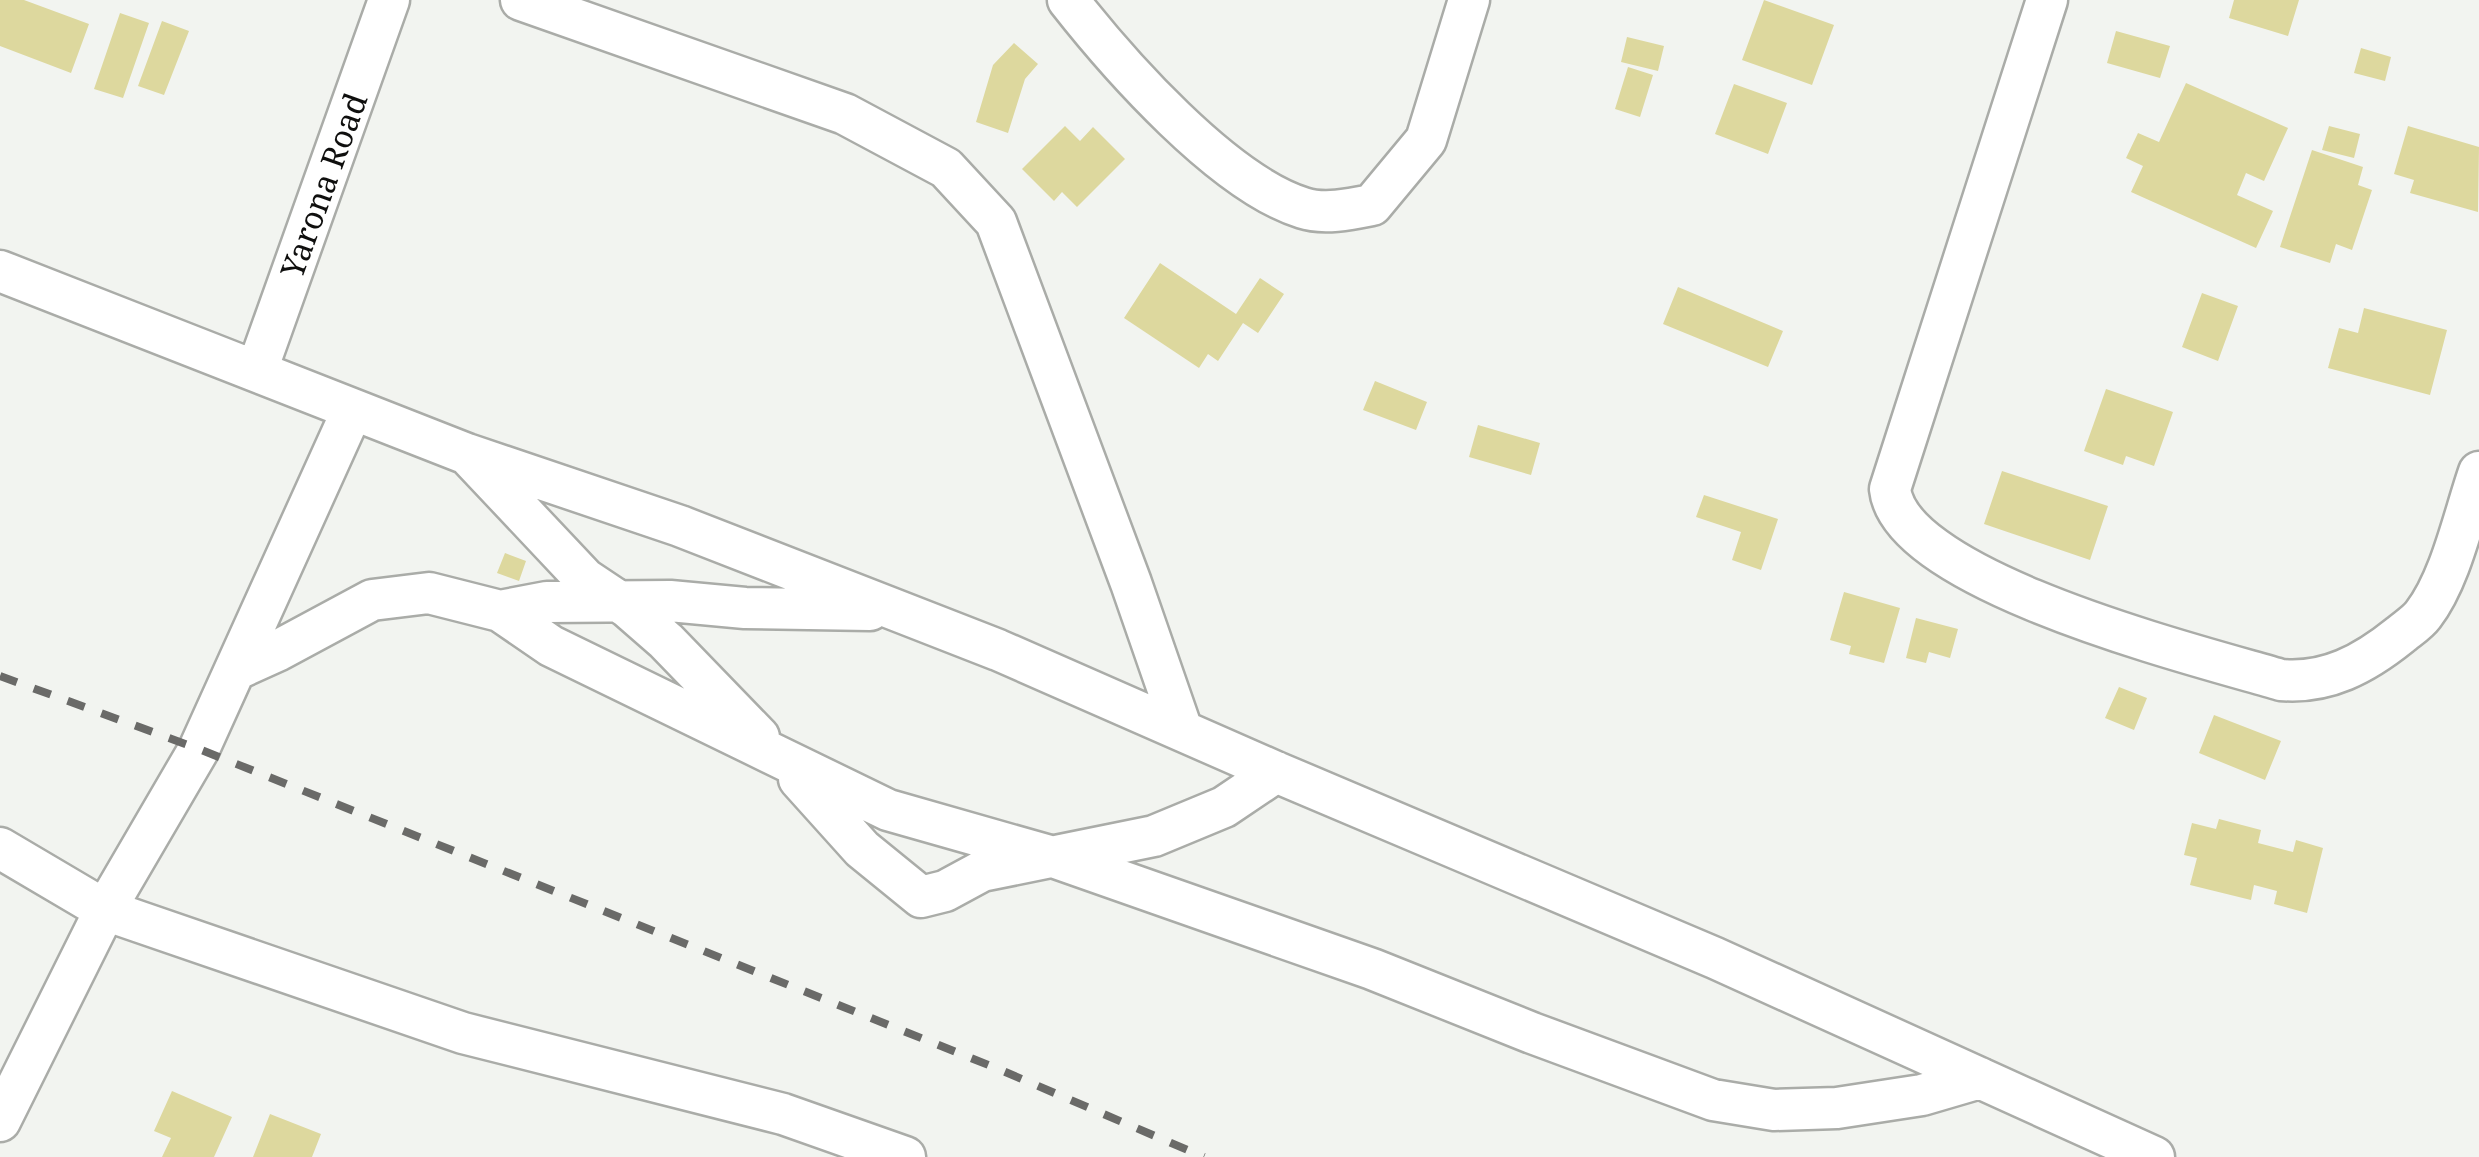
<svg xmlns="http://www.w3.org/2000/svg" width="2479" height="1157" font-family="'Noto Serif',serif">
	<style>
		.building { fill: #ddd89e }
		.lines { fill: none; stroke-linecap: round; stroke-linejoin: round }
		.minor-casing { stroke: #aaaca8; stroke-width: 45 }
		.minor { stroke: #fff; stroke-width: 40 }
		.rail { stroke: #6a6a68; stroke-width: 8; stroke-dasharray: 18 18; stroke-linecap: butt }
		.labels { text-anchor: middle; dominant-baseline: central; stroke-width: 8; stroke-linejoin: round; paint-order: stroke }
		.street-label { font-size: 32px; fill: #0f0f0e; stroke: #fff }
	</style>
	<rect width="100%" height="100%" fill="#f2f4f0"/>
	<!-- building -->
	<path class="building" d="M0,0H24L89,24L71,73L0,46Z
		M1764,0L1834,25L1812,85L1742,60Z
		M2234,0H2299L2288,36L2229,18Z
		M120,13L149,23L123,98L94,89Z
		M162,21L189,31L164,95L138,86Z
		M2116,31L2170,46L2160,78L2107,63Z
		M1627,37L1664,46L1658,71L1621,62Z
		M1014,43L1038,64L1025,79L1008,133L976,122L993,65Z
		M2361,48L2391,57L2385,81L2354,73Z
		M1628,67L1653,75L1640,117L1615,109Z
		M2186,83L2288,128L2264,181L2246,173L2237,195L2273,211L2256,248L2131,192L2143,166L2126,158L2138,133L2159,142Z
		M1734,84L1787,103L1768,154L1715,134Z
		M1065,126L1080,141L1093,127L1125,159L1077,207L1062,192L1054,201L1022,169Z
		M2329,126L2360,134L2354,158L2322,150Z
		M2408,126L2479,147L2478,212L2410,193L2414,180L2394,174Z
		M2312,150L2363,167L2358,185L2372,190L2352,250L2336,244L2330,263L2280,247Z
		M1160,263L1236,314L1260,278L1284,294L1258,333L1243,323L1218,361L1208,354L1199,368L1124,318Z
		M1678,287L1783,331L1768,367L1663,324Z
		M2202,293L2238,306L2218,361L2182,347Z
		M2364,308L2447,330L2430,395L2328,368L2339,328L2358,333Z
		M1375,381L1427,402L1416,430L1363,410Z
		M2106,389L2173,412L2154,466L2126,456L2123,465L2084,451Z
		M1478,425L1540,443L1531,475L1469,457Z
		M2002,471L2108,506L2090,560L1984,524Z
		M1704,495L1778,519L1761,570L1732,560L1741,532L1696,517Z
		M505,553L526,561L519,581L497,573Z
		M1844,592L1900,608L1884,663L1849,654L1851,646L1830,640Z
		M1916,618L1958,629L1950,658L1929,652L1926,663L1906,658Z
		M2119,687L2147,698L2134,730L2105,718Z
		M2214,715L2281,741L2265,780L2199,753Z
		M2219,819L2261,830L2258,843L2293,852L2296,840L2323,848L2307,913L2274,904L2277,891L2254,885L2251,900L2190,885L2197,858L2184,855L2192,823L2216,829Z
		M172,1091L232,1117L214,1157H162L171,1138L154,1131Z
		M270,1114L321,1134L312,1157H253Z"/>
	<g class="lines">
		<!-- minor casing -->
		<g class="minor-casing">
			<path id="minor" d="M521,0L845,114L946,168L996,222L1131,583L1182,730
				M1068,0C1119,65 1223,183 1303,208C1324,215 1352,209 1372,205L1426,140L1469,0
				M2047,0L1890,489C1900,582 2200,656 2281,680C2327,684 2364,664 2400,635C2407,629 2417,623 2423,615C2451,579 2464,515 2479,472
				M0,271L467,454L680,526L998,650L1276,772L1715,958L2154,1157
				M257,370L389,0
				M471,458L585,579L627,607L666,641L759,737
				M500,611L547,602L670,601L745,608L870,610
				M235,670L279,650L372,600L429,593L500,611L551,646L888,810L1053,857L1372,969L1532,1033L1713,1100L1774,1110L1837,1108L1922,1095L1980,1078
				M799,779L862,849L921,897L945,891L982,871L1154,836L1224,807L1276,772
				M0,848L105,910L463,1033L783,1114L905,1157
				M0,1121L105,910L199,749L352,411"/>
		</g>
		<!-- minor -->
		<use href="#minor" class="minor"/>
		<!-- rail -->
		<path class="rail" d="M0,676L199,749L996,1068L1204,1157"/>
	</g>
	<g class="labels">
		<!-- street labels -->
		<g class="street-label">
			<text transform="translate(323 185) rotate(-70)">Yarona Road</text>
		</g>
	</g>
</svg>
